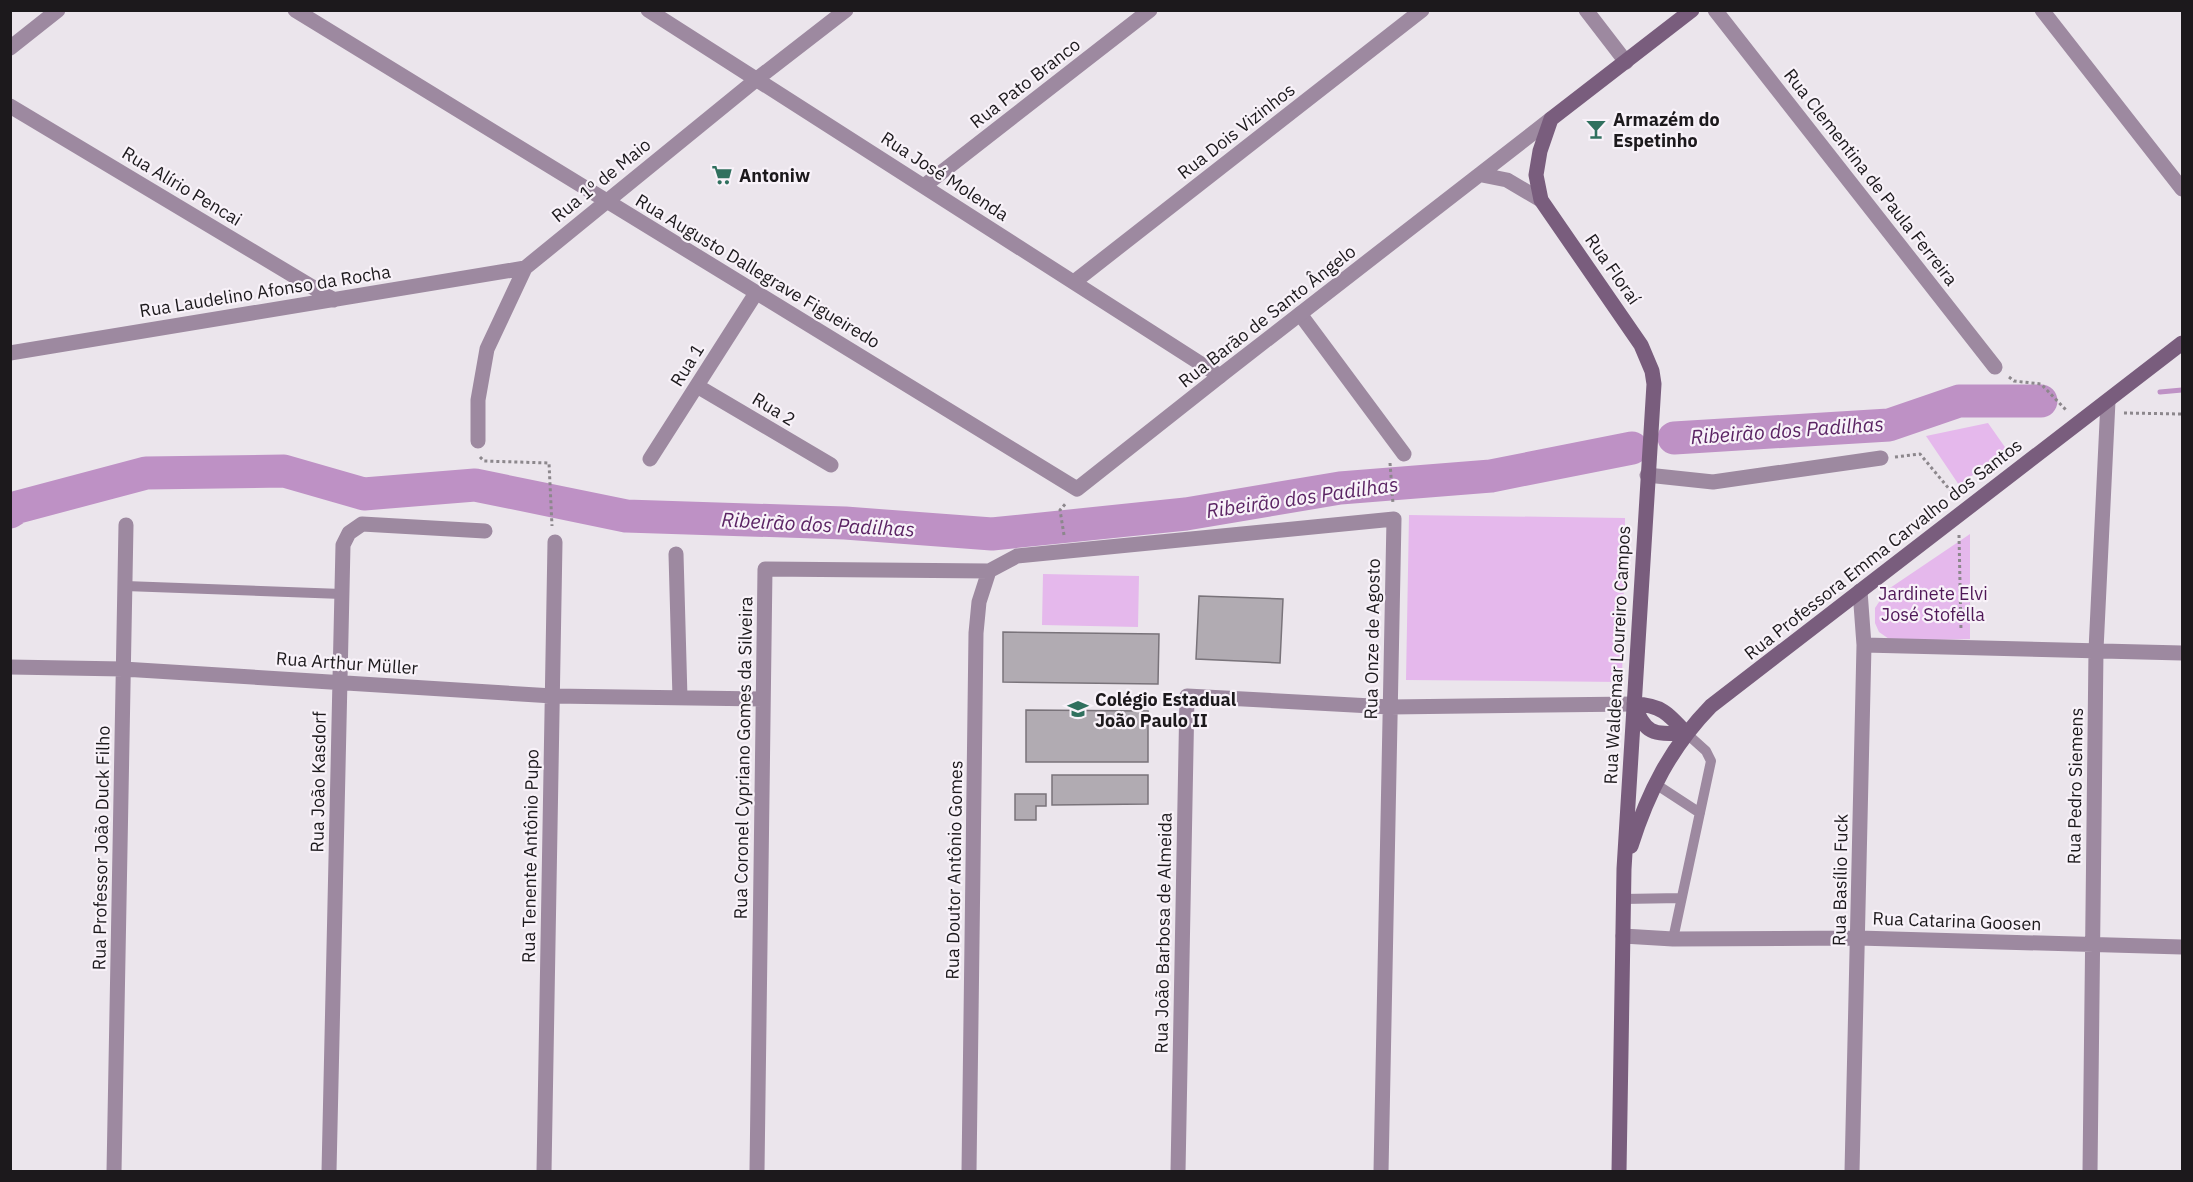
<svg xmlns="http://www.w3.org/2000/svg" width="2193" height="1182" font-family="'IBM Plex Sans',sans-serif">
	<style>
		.green { fill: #e5b8ec }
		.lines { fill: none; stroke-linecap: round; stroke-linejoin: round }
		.stream { stroke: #be91c5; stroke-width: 5 }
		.river { stroke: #be91c5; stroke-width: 33 }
		.building { fill: #b1abb2; stroke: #79737a; stroke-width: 1.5 }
		.path { stroke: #8c878c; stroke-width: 3; stroke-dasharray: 3 3; stroke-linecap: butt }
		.service { stroke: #9d89a0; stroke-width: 10 }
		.minor { stroke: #9d89a0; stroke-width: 15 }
		.tertiary { stroke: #9d89a0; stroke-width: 15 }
		.secondary { stroke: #795d7d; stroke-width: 15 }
		.labels { text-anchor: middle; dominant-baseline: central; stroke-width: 4.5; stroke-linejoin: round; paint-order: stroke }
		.street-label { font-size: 18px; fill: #1c191c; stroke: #f8f2f9 }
		.poi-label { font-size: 18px; font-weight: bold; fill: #1c191c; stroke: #f8f2f9; text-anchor: start }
		.park-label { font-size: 18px; fill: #4f1857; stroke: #f8f2f9 }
		.water-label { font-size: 20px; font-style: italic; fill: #5b2464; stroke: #f8f2f9 }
	</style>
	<rect width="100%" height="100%" fill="#ebe5ec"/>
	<!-- green -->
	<path class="green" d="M1988,423L2007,450L1959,485L1926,436Z
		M1409,515L1625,518L1622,682L1406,680Z
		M1970,534V639L1892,641L1879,632L1875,623V608L1887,590Z
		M1043,574L1139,576L1138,627L1042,625Z"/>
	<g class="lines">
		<!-- stream -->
		<path class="stream" d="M2160,392L2182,390"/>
		<!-- river -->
		<path class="river" d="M1674,438L1889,425L1959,401H2041
			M10,512L18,507L146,473L284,471L364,494L475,485L626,516L845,523L992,534L1186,514L1340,488L1491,476L1632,448"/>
	</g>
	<!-- building -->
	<path class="building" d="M1199,596L1283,599L1280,663L1196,659Z
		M1003,632L1159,634L1158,684L1003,682Z
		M1026,710L1148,711V762H1026Z
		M1052,775H1148V804L1052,805Z
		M1015,794H1046V806H1036V820H1015Z"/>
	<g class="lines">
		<!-- path -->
		<path class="path" d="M2009,377L2014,381L2041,384L2067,411
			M2124,413L2182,414
			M480,457L484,461L549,463L552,526
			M1895,457L1920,454L1955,496
			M1390,463L1393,504
			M1064,535L1060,510L1067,502
			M1959,535L1961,631"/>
		<!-- service -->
		<path class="service" d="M125,586L342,594
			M1654,783L1700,813
			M1623,899L1681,898
			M1673,939L1711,761L1706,751L1686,733"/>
		<!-- minor -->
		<path class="minor" d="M295,10L1077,489L1220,376
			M1586,10L1626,62
			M1715,10L1995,367
			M2042,10L2182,189
			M10,48L58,10
			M10,106L334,300
			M924,186L1150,10
			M1074,282L1422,10
			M1300,314L1404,454
			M10,353L525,268
			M697,386L831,465
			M478,441V400L487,349L525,268L757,79
			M650,459L756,293
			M1647,475L1713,482L1881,458
			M676,554L680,698
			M1864,645L2182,653
			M10,667L123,669L553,696L763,699
			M1623,936L1673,939L1858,938L2182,947
			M114,1172L126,525
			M329,1172L343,545L349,533L362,524L485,531
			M544,1172L555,542
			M757,1172L765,569L989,571L1017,556L1394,519L1381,1172
			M969,1172L976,633L979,602L989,571
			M1178,1172L1187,696L1390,707L1634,704
			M1852,1172L1864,645L1860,591
			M2090,1172L2096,650L2108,401"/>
		<!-- tertiary -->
		<path class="tertiary" d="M648,10L1220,376L1551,119
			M757,79L846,10
			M1482,175L1507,180L1541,200"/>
		<!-- secondary -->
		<path class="secondary" d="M1634,704C1661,705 1668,713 1686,733C1655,734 1645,736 1634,704Z
			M1631,846C1648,792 1671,747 1711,706L2182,343
			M1619,1172L1624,869L1654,384L1652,371L1641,345L1541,200L1536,175L1540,151L1551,119L1692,10"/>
	</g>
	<!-- icons -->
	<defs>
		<g id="bar-bare" transform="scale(1.62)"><path d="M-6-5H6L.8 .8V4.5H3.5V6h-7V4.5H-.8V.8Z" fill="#30705e" stroke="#f8f2f9" stroke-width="2.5" paint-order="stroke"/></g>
		<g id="supermarket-bare" transform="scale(1.62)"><path d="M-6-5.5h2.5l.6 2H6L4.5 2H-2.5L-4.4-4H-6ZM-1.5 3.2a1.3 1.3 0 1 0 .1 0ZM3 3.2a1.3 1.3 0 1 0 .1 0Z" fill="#30705e" stroke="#f8f2f9" stroke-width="2.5" paint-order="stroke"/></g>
		<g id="school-bare" transform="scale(1.62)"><path d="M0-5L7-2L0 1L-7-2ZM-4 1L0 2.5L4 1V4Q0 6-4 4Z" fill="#30705e" stroke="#f8f2f9" stroke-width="2.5" paint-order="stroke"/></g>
	</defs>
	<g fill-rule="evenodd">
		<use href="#bar-bare" x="1596" y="129"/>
		<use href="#supermarket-bare" x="722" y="175"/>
		<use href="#school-bare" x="1078" y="709"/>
	</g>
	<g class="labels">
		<!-- street labels -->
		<g class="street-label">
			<text transform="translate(1025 83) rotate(-38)">Rua Pato Branco</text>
			<text transform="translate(1236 131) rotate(-38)">Rua Dois Vizinhos</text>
			<text transform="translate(945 176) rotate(33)">Rua José Molenda</text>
			<text transform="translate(1871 177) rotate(52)">Rua Clementina de Paula Ferreira</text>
			<text transform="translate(601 180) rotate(-39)">Rua 1º de Maio</text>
			<text transform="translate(182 186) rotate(31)">Rua Alírio Pencai</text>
			<text transform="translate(1613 269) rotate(55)">Rua Floraí</text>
			<text transform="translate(758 271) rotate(31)">Rua Augusto Dallegrave Figueiredo</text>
			<text transform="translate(265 291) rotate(-9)">Rua Laudelino Afonso da Rocha</text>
			<text transform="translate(1267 316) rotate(-38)">Rua Barão de Santo Ângelo</text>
			<text transform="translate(687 365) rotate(-58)">Rua 1</text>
			<text transform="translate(774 409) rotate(31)">Rua 2</text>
			<text transform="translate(1883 549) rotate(-38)">Rua Professora Emma Carvalho dos Santos</text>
			<text transform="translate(1372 639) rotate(-89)">Rua Onze de Agosto</text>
			<text transform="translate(1617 655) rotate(-87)">Rua Waldemar Loureiro Campos</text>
			<text transform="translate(347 663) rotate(4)">Rua Arthur Müller</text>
			<text transform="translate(743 758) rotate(-89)">Rua Coronel Cypriano Gomes da Silveira</text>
			<text transform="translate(318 782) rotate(-89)">Rua João Kasdorf</text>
			<text transform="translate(2075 786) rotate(-89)">Rua Pedro Siemens</text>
			<text transform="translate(101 848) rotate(-89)">Rua Professor João Duck Filho</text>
			<text transform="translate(530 856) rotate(-89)">Rua Tenente Antônio Pupo</text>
			<text transform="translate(954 870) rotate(-89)">Rua Doutor Antônio Gomes</text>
			<text transform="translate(1840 880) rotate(-89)">Rua Basílio Fuck</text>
			<text transform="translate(1957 921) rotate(2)">Rua Catarina Goosen</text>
			<text transform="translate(1163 933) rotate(-89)">Rua João Barbosa de Almeida</text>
		</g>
		<!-- poi labels -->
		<g class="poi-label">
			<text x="1613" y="119">Armazém do<tspan x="1613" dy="21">Espetinho</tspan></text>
			<text x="739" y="175">Antoniw</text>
			<text x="1095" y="699">Colégio Estadual<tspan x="1095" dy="21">João Paulo II</tspan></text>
		</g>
		<!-- park labels -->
		<g class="park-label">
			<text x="1933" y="593">Jardinete Elvi<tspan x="1933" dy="21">José Stofella</tspan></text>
		</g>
		<!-- water labels -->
		<g class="water-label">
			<text transform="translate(1787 430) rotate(-4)">Ribeirão dos Padilhas</text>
			<text transform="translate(1302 497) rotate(-8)">Ribeirão dos Padilhas</text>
			<text transform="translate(818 524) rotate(3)">Ribeirão dos Padilhas</text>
		</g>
	</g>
	<!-- border -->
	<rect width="2193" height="1182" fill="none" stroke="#1c191c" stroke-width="24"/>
</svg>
